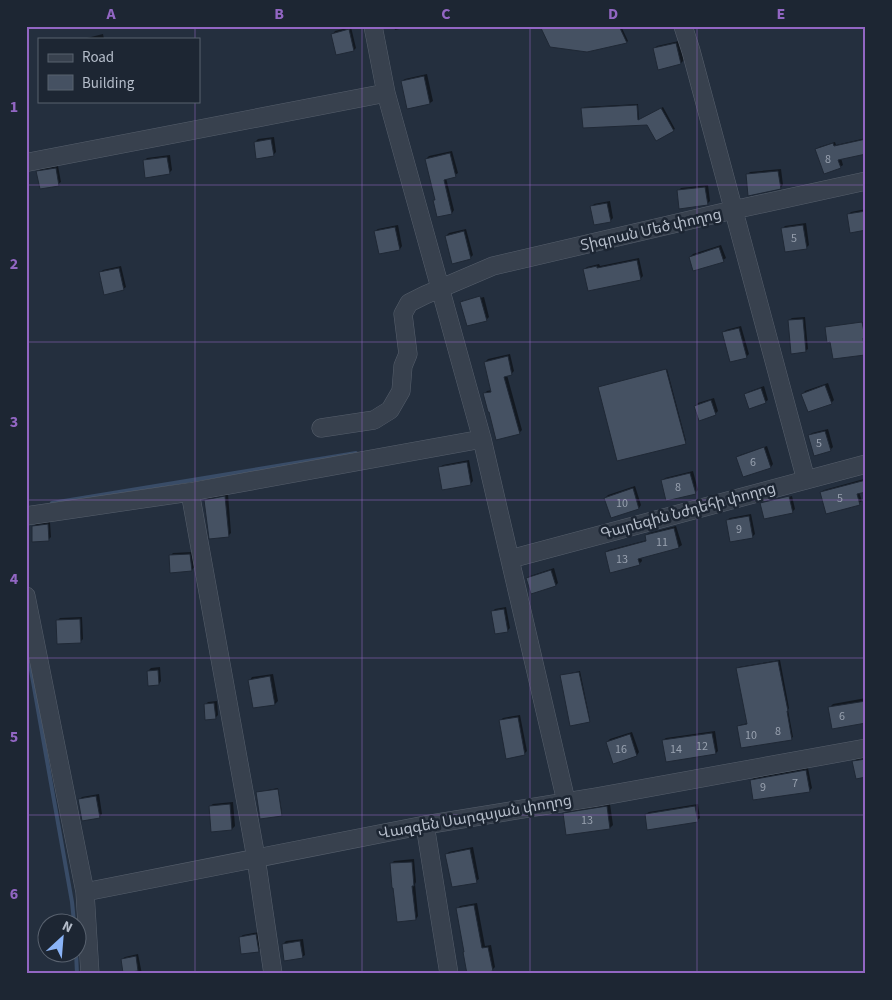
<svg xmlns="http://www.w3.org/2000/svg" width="892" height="1000" font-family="'Source Sans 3','Noto Sans Armenian',sans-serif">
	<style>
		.shadow { fill: #0007 }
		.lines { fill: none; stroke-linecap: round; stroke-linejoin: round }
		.stream { stroke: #394c67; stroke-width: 4 }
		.building { fill: #455162; stroke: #1f2835 }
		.minor-casing { stroke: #565f6c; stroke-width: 19 }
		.minor { stroke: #38414e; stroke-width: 18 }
		.grid { fill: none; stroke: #9266c3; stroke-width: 1; stroke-opacity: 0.55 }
		.labels { text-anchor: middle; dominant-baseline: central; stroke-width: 5; stroke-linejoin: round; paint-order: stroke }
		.number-label { font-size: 12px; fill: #98a1af }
		.street-label { font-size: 15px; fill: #b4bcc9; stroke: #1d2633 }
		.neatline { fill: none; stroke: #9266c3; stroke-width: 2 }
		.grid-label { font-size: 16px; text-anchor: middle; font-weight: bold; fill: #9266c3 }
	</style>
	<rect width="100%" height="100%" fill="#242f3e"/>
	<!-- shadow -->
	<path class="shadow" d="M394,26H413L395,30Z
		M542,26H621L628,41L627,42Z
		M351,27L356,48L354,50L333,34L335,31Z
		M103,34L104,39H86L87,38Z
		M679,41L684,60L681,63L659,68L654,49L657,46Z
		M427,74L433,101L430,103L402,81L405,79Z
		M638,104L639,120L663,107L675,129L673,130L648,123L583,109L584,107Z
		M274,137L276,152L273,155L255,142L258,139Z
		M866,138V152L841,158L843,165L840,167L817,149L819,147L835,142L836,145Z
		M452,151L458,173L455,175L446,178L454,210L452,213L438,216L436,199L426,159L429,156Z
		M170,155L172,170L169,173L144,161L147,158Z
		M58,166L61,182L58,184L38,172L40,169Z
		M781,169L783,185L780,188L747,175L750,172Z
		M708,185L710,201L707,204L678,191L681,188Z
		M610,201L613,218L610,221L592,207L594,204Z
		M866,209V229L848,215L851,212Z
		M806,223L809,245L807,247L786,251L782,229L785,226Z
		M398,225L402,246L400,249L380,253L375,231L378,229Z
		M466,229L473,255L470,258L446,236L449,233Z
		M721,245L726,258L723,260L690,257L693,254Z
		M639,258L643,276L640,279L584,270L587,267L599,264L600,266Z
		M121,266L126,287L123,289L100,273L103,270Z
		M484,297L489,317L486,320L462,302L463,300V302Z
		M805,317L808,349L805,351L789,320L792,318Z
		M863,322L865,335L863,336L865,352L864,353L827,327Z
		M741,326L749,354L746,357L723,333L726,330Z
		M510,354L514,371L511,374L507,375L522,430L519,433L484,394L487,391L492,390L485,362L488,359Z
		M667,369L686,441L685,442L599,387Z
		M828,383L834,400L831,403L803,394L805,391Z
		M764,386L768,400L765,402L746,394L748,392Z
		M714,398L718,411L715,414L696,406L698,403Z
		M828,429L833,447L830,450L809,436L812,433Z
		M767,446L773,464L771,467L737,457L740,455Z
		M469,460L473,481L470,484L440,467L443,465Z
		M693,471L698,490L695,493L663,481L665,478Z
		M866,477V491L859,492L862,501L859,503L821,492L824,490L864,479Z
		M635,486L641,505L639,508L611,517L605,498L608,495Z
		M228,494L231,533L228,536L205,501L208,498Z
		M792,496L795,509L793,511L761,504L763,502V504Z
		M751,514L755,534L752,537L727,520L730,518Z
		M50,522L51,537L48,540L33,526L36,524Z
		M676,526L682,545L679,547L641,557L642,561L639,564L606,552L609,550L647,540L646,536L649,533Z
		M193,552L194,567L192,570L170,556L173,553Z
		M554,568L558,583L556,585L527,578L530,576Z
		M506,607L510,628L507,631L492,612L495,609Z
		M82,617L83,639L81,641L57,621L60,618Z
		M780,660L789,708L788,710L793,737L791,738L739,726L740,725L748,723L737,669L739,667Z
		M160,667L161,681L159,684L148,671L151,668Z
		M580,671L590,720L589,721L562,675Z
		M273,674L278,701L275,704L254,707L250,680L252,677Z
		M866,698V721L829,708L833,704Z
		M217,701L218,715L215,718L205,705L208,702Z
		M520,715L527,751L524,754L500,721L503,718Z
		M715,731L718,751L716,753L663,740L666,738Z
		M632,732L639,752L637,755L607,742L610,739Z
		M866,757V776L854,762L856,759Z
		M808,768L812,788L809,791L751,780L754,778Z
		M278,788L282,813L281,814L258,792Z
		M99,794L102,814L99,817L80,799L82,797Z
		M233,802L235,826L232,829L212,830L210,806L213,804Z
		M610,804L613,825L610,828L567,833L565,814L567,811Z
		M698,804L700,818L697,820L646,814L649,812Z
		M473,847L479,879L476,881L447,854L449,852Z
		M414,859L416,882L415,884L418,916L416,919L391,864L394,861Z
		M477,903L485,946L491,945L495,967L492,970L465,951L458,908L460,906Z
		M259,932L261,948L258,950L240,937L243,935Z
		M303,939L305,955L302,957L283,944L286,941Z
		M138,954L142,974H125L122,959L125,957Z"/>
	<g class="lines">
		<!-- stream -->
		<path class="stream" d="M52,503L356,453
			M26,642L72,902L74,922
			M76,952L77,974"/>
	</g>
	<!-- building -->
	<path class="building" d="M540,26H619L627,43L587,52L550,47Z
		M349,29L354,51L336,55L331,34Z
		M676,43L681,64L658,70L653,48Z
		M424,76L430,104L407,109L401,81Z
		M637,105L638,120L661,108L674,131L656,141L647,125L583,128L581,108Z
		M271,139L274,156L256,159L254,142Z
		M866,139V154L838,160L841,168L824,174L815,149L833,143L834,146Z
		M450,153L456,177L444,180L452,214L437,217L433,200H435L425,159Z
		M167,157L170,174L145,178L143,160Z
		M56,168L59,186L40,189L36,171Z
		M778,171L781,189L748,196L746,174Z
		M705,187L708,205L679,209L677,190Z
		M607,203L611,222L594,225L590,206Z
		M866,211V230L850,233L847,214Z
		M803,225L807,249L785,252L781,228Z
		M395,227L400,250L379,254L374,231Z
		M464,231L471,259L452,264L445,236Z
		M719,247L724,262L693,271L689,257Z
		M637,260L641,280L588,291L583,269L597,266V268Z
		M119,268L124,290L104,295L99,272Z
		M480,296L487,321L467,326L460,302Z
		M803,319L806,352L791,354L788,320Z
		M862,322L865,337L863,338L865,355L833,359L830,342L827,343L825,327Z
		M739,328L747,358L730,362L722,332Z
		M508,356L512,375L504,377L520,434L496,440L489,412H488L483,393L491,392L484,362Z
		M666,369L686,444L617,461L598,387Z
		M825,385L832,404L808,412L801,394Z
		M761,388L766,403L749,409L744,394Z
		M711,400L716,415L699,421L694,406Z
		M825,431L831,451L814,456L808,435Z
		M764,447L771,468L743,477L736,457Z
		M467,462L471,485L442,490L438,467Z
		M690,473L696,494L666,501L661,480Z
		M866,480V492L857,494L860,505L826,514L820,492Z
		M633,488L639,509L611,518L604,498Z
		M225,496L229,537L209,539L204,500Z
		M789,496L793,513L764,519L760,503Z
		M749,516L753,538L730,542L726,520Z
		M48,524L49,541L32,542V526Z
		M674,528L679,548L638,559L640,565L610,573L605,552L646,541L645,535Z
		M190,554L192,571L170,573L169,555Z
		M551,570L556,586L531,594L526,578Z
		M504,609L508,632L495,634L491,611Z
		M80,619L81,643L57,644L56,620Z
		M778,661L788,711H787L792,740L741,748L737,726L747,724L736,668Z
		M158,670L159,685L148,686L147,671Z
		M579,672L590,722L570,726L560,675Z
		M270,676L275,705L253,708L248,680Z
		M866,701V723L832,729L828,707Z
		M214,703L216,719L205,720L204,704Z
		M518,717L525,755L506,759L499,720Z
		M712,733L716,754L666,762L662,740Z
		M630,734L637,756L613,764L606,742Z
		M866,759V777L856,779L852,761Z
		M806,770L810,792L753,800L750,780Z
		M278,789L282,816L260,819L256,792Z
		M96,796L100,818L82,821L78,799Z
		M230,804L232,830L211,832L209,806Z
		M607,806L610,829L566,835L563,813Z
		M695,806L698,822L647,830L645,814Z
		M470,849L477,883L452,887L445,854Z
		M412,862L414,886H412L416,920L397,922L393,888H392L390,863Z
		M474,905L482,948L488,947L493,971L477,974H467L463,952H464L456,908Z
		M256,934L259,952L241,954L239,937Z
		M300,941L303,958L284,961L282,944Z
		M136,956L138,971L123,973L121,959Z"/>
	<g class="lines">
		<!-- minor casing -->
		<g class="minor-casing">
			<path id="minor" d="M373,26L386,93L482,439L566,801
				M683,26L691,51C729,194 768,337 806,480
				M29,162L386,93
				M321,428L374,420L390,410L401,391L403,366L408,354L403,314L409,303L425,295L493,266L733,210L866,181
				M190,492L256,858L273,974
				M26,516L190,492L482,439
				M510,559L866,464
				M26,596L85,892L90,974
				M425,825L449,974
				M85,892L425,825L597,797L866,748"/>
		</g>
		<!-- minor -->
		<use href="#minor" class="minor"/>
	</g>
	<!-- grid -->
	<path class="grid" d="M195,26V39M362,26V974M530,26V974M697,26V974M195,101V974M26,185H866M26,342H866M26,500H866M26,658H866M26,815H866"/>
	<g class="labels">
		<!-- number labels -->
		<g class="number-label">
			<text x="828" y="159">8</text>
			<text x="794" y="238">5</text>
			<text x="819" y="443">5</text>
			<text x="753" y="462">6</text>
			<text x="678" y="487">8</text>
			<text x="840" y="498">5</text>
			<text x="622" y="503">10</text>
			<text x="739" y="529">9</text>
			<text x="662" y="542">11</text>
			<text x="622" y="559">13</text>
			<text x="842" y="716">6</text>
			<text x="778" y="731">8</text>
			<text x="751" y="735">10</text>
			<text x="702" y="746">12</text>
			<text x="621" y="749">16</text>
			<text x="676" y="749">14</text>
			<text x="795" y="783">7</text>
			<text x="763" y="787">9</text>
			<text x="587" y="820">13</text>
		</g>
		<!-- street labels -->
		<g class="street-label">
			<text transform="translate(651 230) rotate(-13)">Տիգրան Մեծ փողոց</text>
			<text transform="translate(688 511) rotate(-15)">Գարեգին Նժդեհի փողոց</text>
			<text transform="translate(475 817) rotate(-10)">Վազգեն Սարգսյան փողոց</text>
		</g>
	</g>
	<!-- border -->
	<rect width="892" height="1000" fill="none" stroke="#1d2633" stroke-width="55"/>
	<!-- legend -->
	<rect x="38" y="38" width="162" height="65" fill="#1d2633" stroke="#59626f"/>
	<rect x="48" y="54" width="25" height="8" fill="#38414e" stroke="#59626f"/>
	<text x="82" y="62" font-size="15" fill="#b4bcc9">Road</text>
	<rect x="48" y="75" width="25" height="15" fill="#455162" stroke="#59626f"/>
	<text x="82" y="88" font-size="15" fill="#b4bcc9">Building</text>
	<!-- north arrow -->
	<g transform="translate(62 938) rotate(26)"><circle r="24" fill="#1d2633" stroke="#59626f"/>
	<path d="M0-4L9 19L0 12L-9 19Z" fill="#8ab4f8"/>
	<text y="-8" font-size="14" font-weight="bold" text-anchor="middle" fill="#b4bcc9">N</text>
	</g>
	<rect x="28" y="28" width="836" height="944" class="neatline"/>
	<g class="grid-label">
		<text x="111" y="19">A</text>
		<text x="279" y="19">B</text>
		<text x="446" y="19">C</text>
		<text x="613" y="19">D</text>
		<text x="781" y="19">E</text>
		<text x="14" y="112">1</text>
		<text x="14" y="269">2</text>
		<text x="14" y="427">3</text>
		<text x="14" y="584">4</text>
		<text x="14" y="742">5</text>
		<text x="14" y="899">6</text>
	</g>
</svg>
